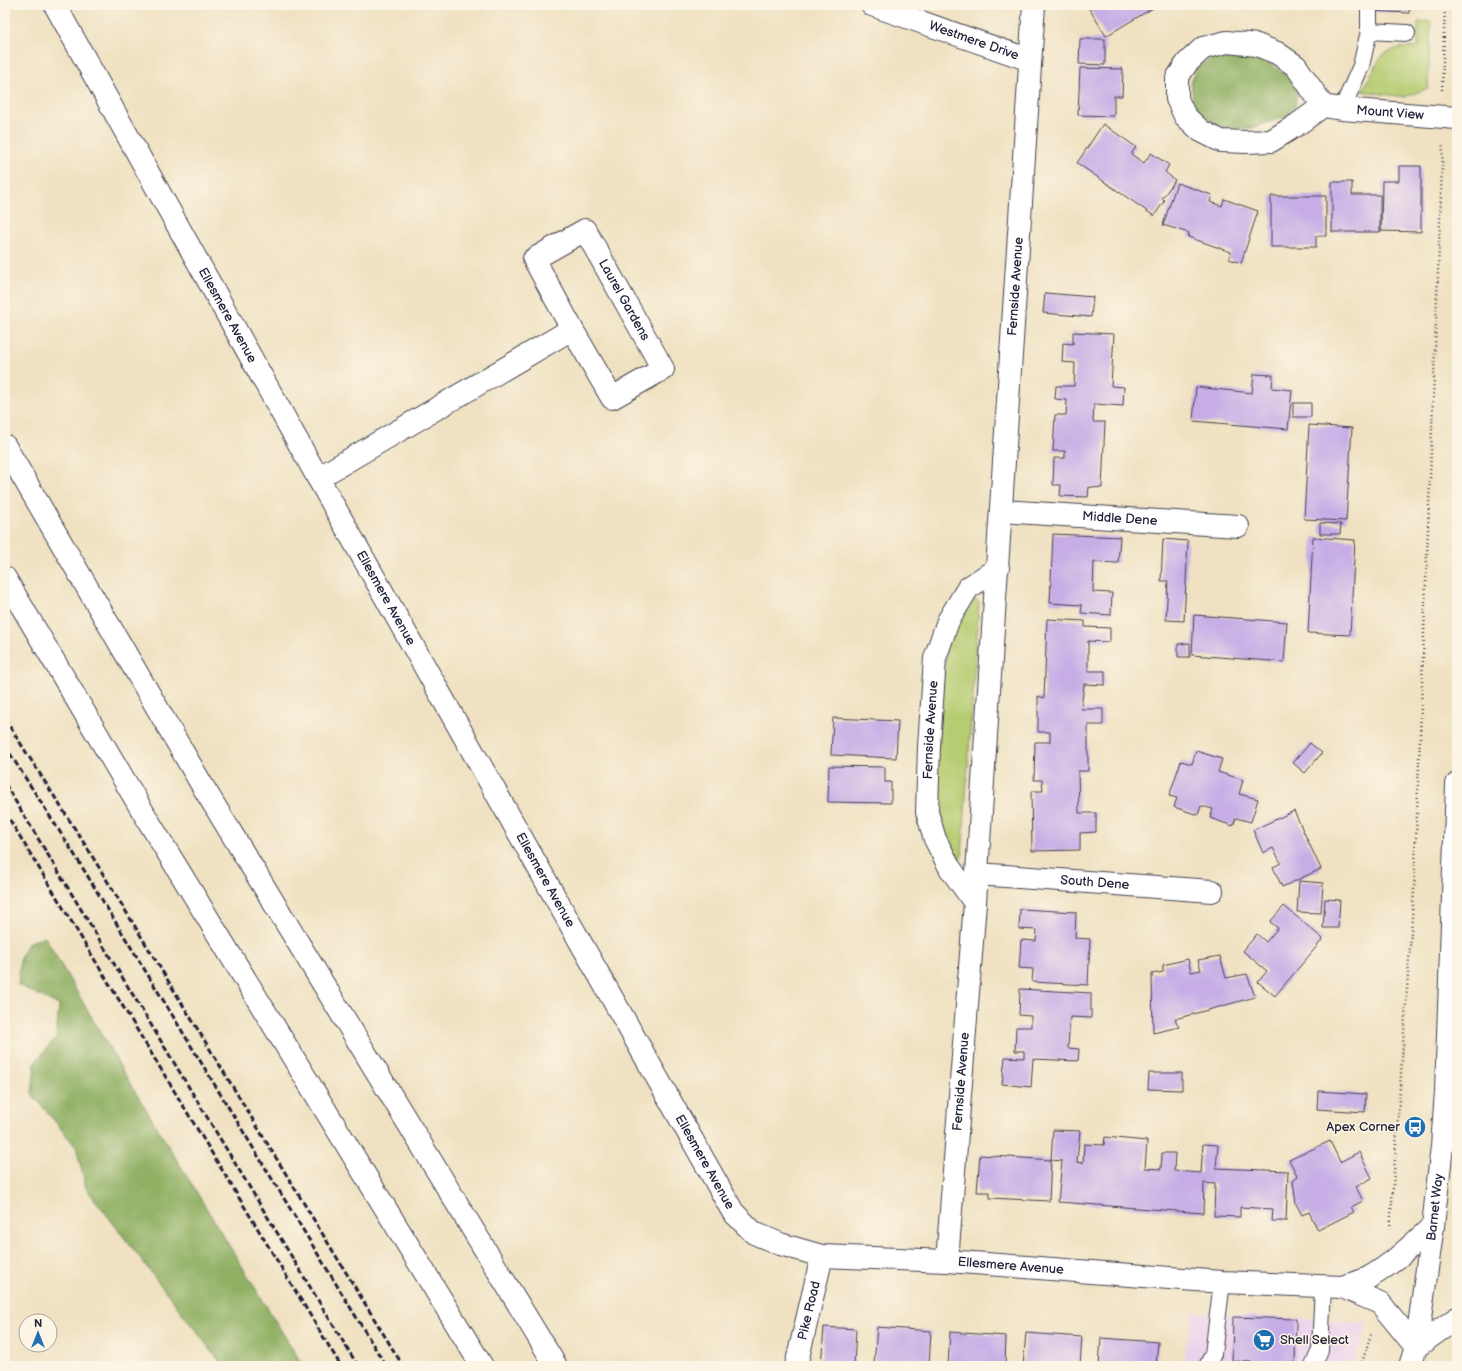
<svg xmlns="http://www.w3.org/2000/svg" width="1462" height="1371" font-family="'Balsamiq Sans',sans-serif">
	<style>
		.built { fill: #ead1ec }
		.green { fill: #b5cc71; stroke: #6c7756 }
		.forest { fill: #90b063; stroke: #59694f }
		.building { fill: #c6ade6 }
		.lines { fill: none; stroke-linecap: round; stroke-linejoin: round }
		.lane-casing { stroke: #413f4f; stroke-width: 18 }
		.street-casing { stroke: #413f4f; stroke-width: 24 }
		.primary-casing { stroke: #413f4f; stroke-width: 24 }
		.highway-casing { stroke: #413f4f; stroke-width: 24 }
		.path { stroke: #413f4f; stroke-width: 2.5; stroke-dasharray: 1 3; stroke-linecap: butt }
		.lane { stroke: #fff; stroke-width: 16 }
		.street { stroke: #fff; stroke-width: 22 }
		.primary { stroke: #fff; stroke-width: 22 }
		.highway { stroke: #fff; stroke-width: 22 }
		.rail { stroke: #22223b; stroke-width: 3; stroke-dasharray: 6 3; stroke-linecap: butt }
		.labels { text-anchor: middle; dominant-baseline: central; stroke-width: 3; stroke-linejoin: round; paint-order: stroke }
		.street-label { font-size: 13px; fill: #22223b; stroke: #fcf5e5 }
		.poi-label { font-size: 13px; fill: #22223b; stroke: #fcf5e5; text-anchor: end }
	</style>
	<rect width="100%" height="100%" fill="#fcf5e5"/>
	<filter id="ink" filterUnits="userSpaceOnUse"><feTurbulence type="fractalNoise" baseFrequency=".025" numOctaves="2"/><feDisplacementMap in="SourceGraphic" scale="8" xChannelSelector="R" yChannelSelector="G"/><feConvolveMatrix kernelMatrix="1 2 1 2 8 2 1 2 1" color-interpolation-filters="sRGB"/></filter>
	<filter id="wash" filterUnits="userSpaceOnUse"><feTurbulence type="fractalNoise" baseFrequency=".012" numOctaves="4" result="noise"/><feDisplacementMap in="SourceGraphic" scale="16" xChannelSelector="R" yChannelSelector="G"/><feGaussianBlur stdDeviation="0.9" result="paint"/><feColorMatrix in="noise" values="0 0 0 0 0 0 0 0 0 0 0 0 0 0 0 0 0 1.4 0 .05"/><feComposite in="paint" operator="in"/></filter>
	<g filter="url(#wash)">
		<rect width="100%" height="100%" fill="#efe1c1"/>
		<!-- built -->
		<path class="built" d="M1193,1312L1367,1323L1353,1366H1182Z"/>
		<!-- green -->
		<path class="green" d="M1431,21L1428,88L1405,97L1362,91L1382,55L1398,48L1418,47V22Z
			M974,599L979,602L962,856L957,860L934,810L937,743L947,645L967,603Z"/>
		<!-- forest -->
		<path class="forest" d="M1230,54L1248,55L1267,61L1291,79L1297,93L1295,107L1284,117L1251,128H1232L1217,125L1201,114L1193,102L1191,81L1198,67L1211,58Z
			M45,937L128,1080L303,1366H223L86,1188L76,1147L32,1094L35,1062L56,1038L59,1005L18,985L20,958L29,942Z"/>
		<g id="blocks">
			<!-- building -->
			<path class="building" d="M1087,5H1158L1106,36Z
				M1322,5H1345L1344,7L1322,6Z
				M1371,5H1410L1409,13L1370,11Z
				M1080,39H1105V65L1079,64Z
				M1080,68L1123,69L1122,96H1114V116L1078,115Z
				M1103,124L1136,147L1131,154L1144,163L1151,153L1169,165L1165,172L1175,180L1162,199L1165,200L1154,216L1077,163Z
				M1399,166H1421V232L1381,231L1382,181H1399Z
				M1332,182H1352V195H1380V232H1332Z
				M1177,183L1212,195L1210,202L1222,206L1224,199L1258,211L1241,263L1229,259L1231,252L1188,237L1189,233L1163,225Z
				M1271,196H1326V236H1316V247H1271Z
				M1045,293L1093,297L1091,317L1043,313Z
				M1073,332L1114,334L1111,386L1124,387L1123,406L1094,404L1093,422H1105L1102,488L1089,487L1088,497L1060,496L1061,485H1053L1054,458H1065V451H1053L1055,415H1066L1067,400L1055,399L1056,386H1074L1075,363L1062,362L1063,343L1073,344Z
				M1254,374L1273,375L1272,388L1292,390L1288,429L1193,421L1196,387L1252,393Z
				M1293,403H1311V417H1293Z
				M1309,425L1352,428L1346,521L1304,519Z
				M1320,523L1341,524L1340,534H1320Z
				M1053,534L1120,537L1118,563L1094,562L1093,592L1112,593L1111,615L1081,613L1082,605L1050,603Z
				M1313,537L1355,540L1350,635L1308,633Z
				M1163,539L1188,541L1184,621L1166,620L1168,581H1161Z
				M1194,615L1287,622L1284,662L1192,655Z
				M1047,619L1085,621V627L1110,628V642L1088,641V671H1105V685L1084,684L1081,709H1103V725H1088V771H1078L1079,813H1096V832L1080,833V850L1032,851L1031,791H1043L1042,780H1034L1035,742H1050V732H1038V696L1044,698Z
				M1190,643V657H1178V644Z
				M833,718L898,721L896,758L831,755Z
				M1310,743L1322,753L1305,773L1293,763Z
				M1196,751L1222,759L1218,772L1243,780L1239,794L1258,799L1251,822L1236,818L1233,826L1210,818L1213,809L1201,806L1198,815L1174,807L1177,798L1169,796L1181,761L1192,764Z
				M829,766L885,767V782H891V803L828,802Z
				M1294,811L1321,869L1282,887L1273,867L1281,863L1273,848L1263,853L1253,830Z
				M1299,881L1323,883L1321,913L1297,912Z
				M1325,899L1340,900L1338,928H1323Z
				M1284,906L1323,939L1275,996L1258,982L1267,971L1243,951L1257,934L1266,942L1278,928L1270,922Z
				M1020,909L1076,912L1075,938L1090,939L1088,985L1032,982L1033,969L1019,968L1021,940L1036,941L1037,930L1019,929Z
				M1220,956L1226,978L1247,974L1255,997L1175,1019L1179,1027L1153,1033L1152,974L1163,972V965L1188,959L1191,972L1201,970L1198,960Z
				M1020,989L1091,993V1018L1070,1017L1068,1048L1079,1049L1078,1061L1033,1059L1031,1087L1002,1084L1005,1057L1024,1058V1051H1015L1016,1027H1031V1016L1019,1015Z
				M1149,1073H1182V1090L1148,1089Z
				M1318,1091L1366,1094L1365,1112L1317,1109Z
				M1053,1130L1080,1131L1077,1162L1083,1163L1084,1144L1104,1145L1105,1137L1147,1141L1145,1168L1161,1169L1162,1153H1175L1174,1171L1201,1173L1203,1144L1218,1145L1216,1168L1288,1171L1286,1221H1272L1273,1209L1240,1207V1217L1214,1216L1215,1184L1204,1183L1203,1213L1058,1202L1062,1161L1051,1160Z
				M1330,1141L1340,1162L1359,1152L1372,1178L1356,1187L1363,1201L1351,1207L1354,1212L1318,1230L1309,1212L1302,1215L1296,1204L1293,1181L1298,1177L1289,1160Z
				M980,1155L1051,1160L1049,1201L990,1198V1192H977Z
				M1233,1317L1296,1319L1295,1363H1287V1366H1251V1362L1232,1361Z
				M824,1327L856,1329L854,1366H821Z
				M877,1327L931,1331L929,1366L874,1364Z
				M950,1332L1006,1336L1005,1366H948Z
				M1026,1333L1082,1337L1080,1366H1023Z
				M1101,1338L1158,1342L1156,1366H1099Z"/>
		</g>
	</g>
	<g filter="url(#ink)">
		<use href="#blocks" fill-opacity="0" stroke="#413f4f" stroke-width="1"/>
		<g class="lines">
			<!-- lane casing -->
			<g class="lane-casing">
				<path id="lane" d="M1369,31L1407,33
					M1342,109L1361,66L1369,31V5
					M1207,1366L1213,1354L1222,1282
					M1313,1366L1320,1350L1323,1287"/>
			</g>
			<!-- street casing -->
			<g class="street-casing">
				<g id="street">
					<path id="s1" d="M55,5L318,478L733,1212L754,1233L780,1244L822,1256L947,1261L1222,1282L1342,1287L1380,1303L1416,1347"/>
					<path id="s2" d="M872,5L1030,60"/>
					<path id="s3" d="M1323,106L1296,66L1277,53L1257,45L1227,42L1203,48L1187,63L1177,78V99L1185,116L1201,131L1221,141L1246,142L1271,141L1298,124L1323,106L1342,109L1457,118"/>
					<path id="s4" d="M318,478L572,329L534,259L585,230L663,369L612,398L572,329"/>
					<path id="s5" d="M1001,511L1238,526"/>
					<path id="s6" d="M977,874L1212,891"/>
					<path id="s7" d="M975,903L950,868L935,839L927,812L929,746L935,658L948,621L968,588L998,568"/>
					<path id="s8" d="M947,1261L975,903L1034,5"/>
					<path d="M1342,1287C1350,1284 1360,1282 1368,1278C1393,1264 1413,1244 1433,1226"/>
					<path id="s9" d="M796,1366L822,1256"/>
				</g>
			</g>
			<!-- primary casing -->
			<g class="primary-casing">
				<path id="primary" d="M1416,1347L1457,1318"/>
			</g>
			<!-- highway casing -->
			<g class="highway-casing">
				<g id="highway">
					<path d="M5,446L202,785L556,1366"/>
					<path d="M5,578L149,822L482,1366"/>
					<path id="s10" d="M1410,1366L1416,1347L1433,1226L1442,1146L1446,1091L1457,784"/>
				</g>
			</g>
			<!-- path -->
			<path class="path" d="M1442,90L1445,5
				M1390,1229L1414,890L1443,143
				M1361,1366L1371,1334"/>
			<!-- lane -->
			<use href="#lane" class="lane"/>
			<!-- street -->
			<use href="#street" class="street"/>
			<!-- primary -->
			<use href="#primary" class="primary"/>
			<!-- highway -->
			<use href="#highway" class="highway"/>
			<!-- rail -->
			<path class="rail" d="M5,719L89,851L403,1366
				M5,746L76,857L386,1366
				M5,784L358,1366
				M5,812L341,1366"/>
		</g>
	</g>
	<!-- icons -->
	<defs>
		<g id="bus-disc" transform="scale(1.15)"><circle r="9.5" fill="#1f6fb2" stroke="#fcf5e5"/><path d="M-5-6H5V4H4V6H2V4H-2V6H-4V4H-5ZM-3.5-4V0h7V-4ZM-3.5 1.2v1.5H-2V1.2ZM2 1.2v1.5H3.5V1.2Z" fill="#fff"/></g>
		<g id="supermarket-disc" transform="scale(1.15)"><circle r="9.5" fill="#1f6fb2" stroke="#fcf5e5"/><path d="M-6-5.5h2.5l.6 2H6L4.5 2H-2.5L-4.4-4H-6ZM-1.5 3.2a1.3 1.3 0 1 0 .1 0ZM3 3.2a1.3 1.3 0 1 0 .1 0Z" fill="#fff"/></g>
	</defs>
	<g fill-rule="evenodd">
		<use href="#bus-disc" x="1415" y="1127"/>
		<use href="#supermarket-disc" x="1264" y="1340"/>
	</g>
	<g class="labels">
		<!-- street labels -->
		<g class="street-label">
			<text stroke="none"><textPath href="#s2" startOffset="108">Westmere Drive</textPath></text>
			<text stroke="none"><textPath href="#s3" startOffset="452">Mount View</textPath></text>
			<text stroke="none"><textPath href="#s8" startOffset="977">Fernside Avenue</textPath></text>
			<text stroke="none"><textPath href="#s4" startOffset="513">Laurel Gardens</textPath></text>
			<text stroke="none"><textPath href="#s1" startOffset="355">Ellesmere Avenue</textPath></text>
			<text stroke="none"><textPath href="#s5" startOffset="119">Middle Dene</textPath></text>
			<text stroke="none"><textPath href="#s1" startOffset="679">Ellesmere Avenue</textPath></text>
			<text stroke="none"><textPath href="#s7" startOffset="186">Fernside Avenue</textPath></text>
			<text stroke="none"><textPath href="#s1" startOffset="1003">Ellesmere Avenue</textPath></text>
			<text stroke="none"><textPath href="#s6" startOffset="118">South Dene</textPath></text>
			<text stroke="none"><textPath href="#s8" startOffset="180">Fernside Avenue</textPath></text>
			<text stroke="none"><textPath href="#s1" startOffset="1327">Ellesmere Avenue</textPath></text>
			<text stroke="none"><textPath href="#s10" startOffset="161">Barnet Way</textPath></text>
			<text stroke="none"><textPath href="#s1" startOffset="1675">Ellesmere Avenue</textPath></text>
			<text stroke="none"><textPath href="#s9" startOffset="57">Pike Road</textPath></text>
		</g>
		<!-- poi labels -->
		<g class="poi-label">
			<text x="1400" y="1127">Apex Corner</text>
			<text x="1280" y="1340" text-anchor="start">Shell Select</text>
		</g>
	</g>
	<!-- margin -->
	<rect width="1462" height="1371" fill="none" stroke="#fcf5e5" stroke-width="20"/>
	<!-- north arrow -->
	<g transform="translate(38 1333)"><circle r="19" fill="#fcf5e5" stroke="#a5a1a1"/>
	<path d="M0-3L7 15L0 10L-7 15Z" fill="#1f6fb2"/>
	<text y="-6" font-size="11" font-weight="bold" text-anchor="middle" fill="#22223b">N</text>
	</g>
</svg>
